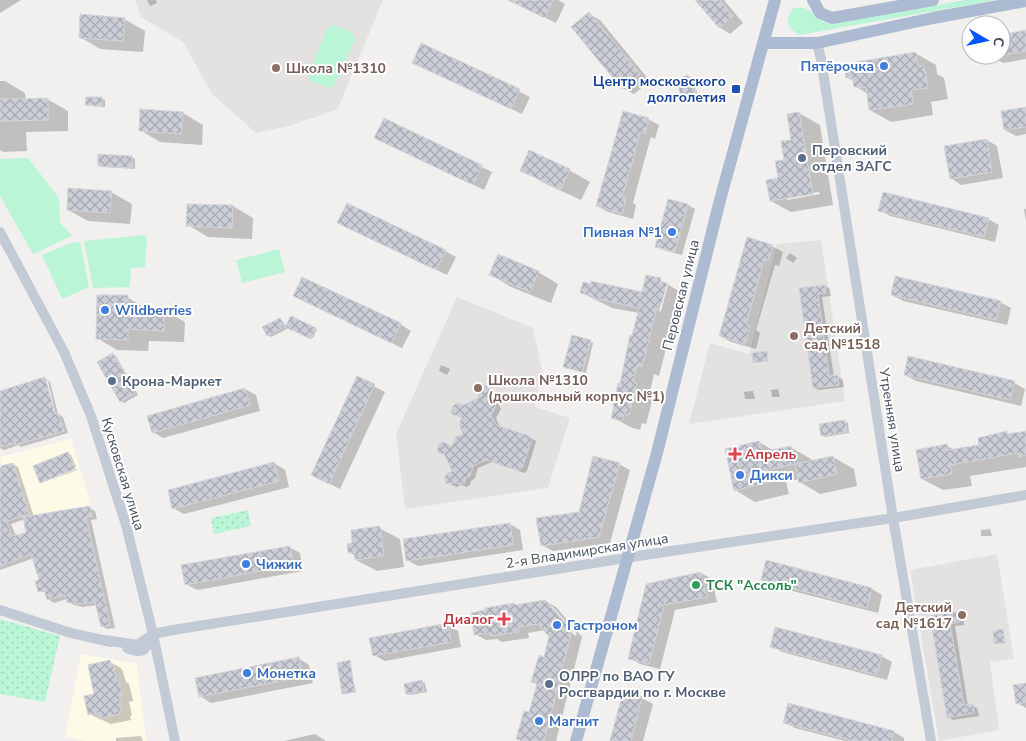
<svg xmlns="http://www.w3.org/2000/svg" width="1026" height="741" font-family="'Nunito Sans',sans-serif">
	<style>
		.commercial { fill: #fefae8 }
		.education { fill: #e4e1e1 }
		.grass { fill: #b9f5d6 }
		.park { fill: url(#park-dots) }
		.shadow { fill: #0003; fill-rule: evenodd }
		.building { fill: url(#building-cross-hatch); stroke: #d3d5dc }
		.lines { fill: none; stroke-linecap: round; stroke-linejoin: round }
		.minor { stroke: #c2cad6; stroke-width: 10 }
		.major { stroke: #acbbd2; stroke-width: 12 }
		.shop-dot { fill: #3f7fe0; stroke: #fff; stroke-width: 2 }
		.education-dot { fill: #8d6e63; stroke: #fff; stroke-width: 2 }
		.transit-dot { fill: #1a4fb4; stroke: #fff; stroke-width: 2 }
		.service-dot { fill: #5c6f8a; stroke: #fff; stroke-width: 2 }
		.health-dot { fill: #e0444e; stroke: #fff; stroke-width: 2 }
		.leisure-dot { fill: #2e9e5b; stroke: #fff; stroke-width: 2 }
		.labels { text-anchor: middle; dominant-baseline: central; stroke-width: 4; stroke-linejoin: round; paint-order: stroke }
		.shop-label { font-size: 14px; font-weight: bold; fill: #366cbe; stroke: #fff; text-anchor: start }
		.education-label { font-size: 14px; font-weight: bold; fill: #785e54; stroke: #fff; text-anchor: start }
		.transit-label { font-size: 14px; font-weight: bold; fill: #164399; stroke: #fff; text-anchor: end }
		.service-label { font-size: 14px; font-weight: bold; fill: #4e5e75; stroke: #fff; text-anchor: start }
		.street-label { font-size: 14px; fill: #455060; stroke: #fff }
		.health-label { font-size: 14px; font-weight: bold; fill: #be3a42; stroke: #fff; text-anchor: start }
		.leisure-label { font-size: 14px; font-weight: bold; fill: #27864d; stroke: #fff; text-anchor: start }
	</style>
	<defs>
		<pattern id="park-dots" width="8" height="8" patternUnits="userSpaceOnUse" patternTransform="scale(1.25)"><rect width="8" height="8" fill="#b9f5d6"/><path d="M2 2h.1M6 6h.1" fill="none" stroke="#a0d4ba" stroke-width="1.8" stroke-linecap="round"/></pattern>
		<pattern id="building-cross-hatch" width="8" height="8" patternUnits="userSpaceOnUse" patternTransform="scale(1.25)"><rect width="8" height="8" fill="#cbced6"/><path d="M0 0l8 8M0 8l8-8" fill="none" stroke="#a7aab1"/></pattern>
	</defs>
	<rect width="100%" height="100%" fill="#f2f0ef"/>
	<!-- commercial -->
	<path class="commercial" d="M71,439L91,505L12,519L0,457Z
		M81,654L137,664L146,741H85L65,736Z"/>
	<!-- education -->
	<path class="education" d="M135,0H383L339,106L336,110L289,126L256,133L212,94L183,42L141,17Z
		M821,240L845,401L689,424L710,343L749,354L777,244Z
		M457,297L533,328L542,370L535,407L570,418L548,488L405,509L396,434Z
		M997,554L1014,659L990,662L999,730L939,741L910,570Z"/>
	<!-- grass -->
	<path class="grass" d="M965,0H996L799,35C786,27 785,21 793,8C816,5 811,20 830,24Z
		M333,25L353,33L355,40L334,86L330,88L311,81L308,76L327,29Z
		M28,158L59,198L60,222L72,236L33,254L0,196V159Z
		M144,235L147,238L145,267L131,268L130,287L93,288L84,241Z
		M80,242L89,287L62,299L42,255L71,243Z
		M279,249L285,272L242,283L236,260Z"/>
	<!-- park -->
	<path class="park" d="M248,510L251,526L214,534L211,518Z
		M0,619L60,636L45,702L0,694Z"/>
	<!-- shadow -->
	<path class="shadow" d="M0,0H21L0,13Z
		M147,0H156L157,3L150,6Z
		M508,0H558L565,4L556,23Z
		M697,0H724L743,23L730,34L719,27Z
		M589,14L600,20L650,81L634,94L623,88L573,27Z
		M124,19L145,31L143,52L100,49L80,37Z
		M1026,31V59L1003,63L992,57V55H1001V36Z
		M422,44L530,97L522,114L424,68Z
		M915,53L936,65L937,74L944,78L948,99L931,102L933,115L891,122L870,110L868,94L855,86L854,81L848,78Z
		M688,76L697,92L696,96L691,99L686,98Z
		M0,81H5L25,93L26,100L47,99L68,111V131L26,132L27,151L3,152L0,150Z
		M87,98L102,99L105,100V107L90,106L87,104Z
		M1026,108V134L1016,136L1005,130Z
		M624,112L648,119L659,125L655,139L651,137L642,169L633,203L636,205L633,219L608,212L597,206Z
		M183,113L203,125L202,145L160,142L140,130Z
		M799,113L820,125L833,205L791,212L771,201L792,141ZM819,192L820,194L787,200V197Z
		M384,120L492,172L484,190L376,138Z
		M987,140L997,146L1003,178L961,185L951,178Z
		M100,155L132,157L135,159V169L102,167L99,165Z
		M522,170H569L590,182L581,200L542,182Z
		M111,192L132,204L130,224L88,221L68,210Z
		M688,205L695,209L682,255L663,250L656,246Z
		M233,206L253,218L252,239L208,237L188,225Z
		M1024,209H1026V222Z
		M880,210L988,219L999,225L995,242L890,216Z
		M350,229L445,251L456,257L447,275Z
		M747,239L772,246L783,252L779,266L775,265L756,330L760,333L756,349L731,342L720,336Z
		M790,253L797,258L793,263L786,258Z
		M538,272L558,284L551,303L511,287L491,275Z
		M660,280L684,294L679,314L675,313L659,376L654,374L650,392L654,394L646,424L642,423L640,430L630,427L612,417L639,313L612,308L582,293L643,294ZM665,285H668L661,311H659Z
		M825,286L830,289L831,296L822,297L834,377H838L843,380L844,387L819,390L814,388L800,289Z
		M892,295L1000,302L1011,308L1007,325L903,301Z
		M294,296L400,324L411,331L402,348Z
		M127,297L148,310H164L185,322L184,342L149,341L148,351L117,350L97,338Z
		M291,317L317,329L313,338L287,326Z
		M280,319L283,321L287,329L271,337L268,335Z
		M590,341L593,343L586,373L564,367Z
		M113,354L116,356L138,395L124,403L121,401Z
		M441,365L450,369L447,375L439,371Z
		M905,375L1014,383L1025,389L1021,406L916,381Z
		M358,378L385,392L340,489L312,475Z
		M45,379L50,382L58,414L63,417L68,433L21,447L19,445L4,450L0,448V393ZM45,381H48L57,420H55Z
		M487,387L499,396L501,400L499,405L501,409L496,418L500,427L535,440L536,442L527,471L524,473L492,462L478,468L475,478L471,481L470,485L467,487L461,485L457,487L452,485L447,482L454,472L453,447L464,434L463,418L454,414L463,407L480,399Z
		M245,389L256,395L260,411L163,438L153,432Z
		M778,389L780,397H772L771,390Z
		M753,391L755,399H745L744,392Z
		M845,421L848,423L849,433L825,437L822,435Z
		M1026,432V467L970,476L972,486L943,490L922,479L947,446L955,450L981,446L1007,433L1010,435Z
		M759,442L774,451L790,447L811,459V462L833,457L854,469L857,486L820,494L800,482L799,479L786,482L789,494L755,502L735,490Z
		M68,453L71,455L76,467L41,481Z
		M274,463L285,470L289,487L184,514L173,508Z
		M13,464L18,467L34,517L90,508L95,511L97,519L91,520L115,628L107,629L102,626L97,605L83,607L74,605L68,602L67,599L54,603L48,599L47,593L39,591L41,581L34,558L0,570V468ZM25,519L27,534L16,536L11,524Z
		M619,464L630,470L610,543L553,551L542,545L580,514Z
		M77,469V470L43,483Z
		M510,524L520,530L523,550L418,566L407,560Z
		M379,528L400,539L404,567L377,571L356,560L355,556L349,552L354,544Z
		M990,529L992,536H981V530Z
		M289,547L300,553L303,571L197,590L186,584Z
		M767,562L872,589L882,595L878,613L773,586L762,579Z
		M701,573L712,579L717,602L675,610L660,669L640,664L629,658L647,585Z
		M545,601L556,607L582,637L556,741H522L517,738L530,714L538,685L533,682L545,658L551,637L545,630L528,633L529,638L502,642L497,639L486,640L475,634L514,604L517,606ZM549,606H552L577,634L575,636Z
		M958,613L963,616L964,625L955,626L968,706L972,705L977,708L979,716L953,720L948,717L931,617Z
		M447,625L458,631L461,647L385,661L374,655Z
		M772,646L881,656L892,662L887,680L782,652Z
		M298,658L309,665L313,683L211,703L200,696Z
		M110,662L121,668L123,672L126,682L129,684L133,701L129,702L132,715L130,716L131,720L111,724L89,714L95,695Z
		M349,662L356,692L345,694L344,693Z
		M422,682L425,683L427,692L410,695L407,694Z
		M1026,685V708L1017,703Z
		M624,693L642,698L653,704L643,741H611Z
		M789,705L894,732L904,738V741H845L795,728L784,722Z
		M315,734L326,741H284Z
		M141,736L143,741H116V738Z"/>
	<!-- building -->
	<path class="building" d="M508,0H553L545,18Z
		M695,0H720L733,16L719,28Z
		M589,12L640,74L622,89L571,27Z
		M80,14L125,18L123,41L79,38Z
		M1026,30V51L1001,56V35Z
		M421,43L520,89L511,109L412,63Z
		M916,52L918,66L924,65L928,88L911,90L913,104L869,110L866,87H854L852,77L846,78L844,64Z
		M688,75L696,90L693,97L688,99L684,98L680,94L677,79Z
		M86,97H102V106L85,105Z
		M48,98V120L0,121V99Z
		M1026,107V127L1004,130L1001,111Z
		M140,109L183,112L181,134L139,131Z
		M623,111L649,118L645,134L640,132L632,163L622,197L626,198L622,214L596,206Z
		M799,112L813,194L770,201L766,180L778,178L775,161L784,160L781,141L791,140L787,114Z
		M384,118L482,165L473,185L374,138Z
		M987,139L992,172L950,179L944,146Z
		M529,150L570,169L561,189L520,171Z
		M98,154L132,156V168L98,166Z
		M68,188L112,191L110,213L67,210Z
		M883,192L989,218L984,237L878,211Z
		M668,199L688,204L675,252L655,247Z
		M347,203L446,250L436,270L337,223Z
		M187,204L233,205L232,228L186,226Z
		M747,237L773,245L768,261L764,260L746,324L750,326L745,344L719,336Z
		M498,254L539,271L530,292L489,275Z
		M646,275L661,278L660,282L667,283L661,305L658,304L642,367L637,365L633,382L637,383L629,415L624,414L622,421L611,418L614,406L613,405L618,383L620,384L630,335L632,336L639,308L593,298V296L580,293L583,282L591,284V281L642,292Z
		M895,276L1001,301L996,320L891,295Z
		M302,277L401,323L391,343L293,296Z
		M825,285L826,293L818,294L829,376L838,375L839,385L813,388L799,288Z
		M97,295H128V308L164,309V331L128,329V340L96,339Z
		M291,316L316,328L311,339L285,327Z
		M280,318L285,327L267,336L262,327Z
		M572,335L591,340L582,372L563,367Z
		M767,351L768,361L753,363L752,353Z
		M113,353L135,393L120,402L97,362Z
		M908,356L1015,381L1010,400L904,375Z
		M357,376L375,384L329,484L311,475Z
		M45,377L55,414L58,413L64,431L15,445V443L0,447V391Z
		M482,385L487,386L489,390L494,392L496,397L494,401L496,406L491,415L496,425L530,436L532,439L522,468L518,471L486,460L473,466L470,476L466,478L465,482L461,485L455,482L451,484L446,483L444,479L446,474L452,471L444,454L439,453L437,449L439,444L443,442L452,446L455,437L463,434L459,425L462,416L453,415L451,411L453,406L457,403L463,405L479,398L477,391L478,386Z
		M245,388L250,405L152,433L147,416Z
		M845,420L847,432L821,436L819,424Z
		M1007,431V434L1026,431V455L1019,457L1018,453L950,465L952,474L921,479L916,450L947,444L948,450L979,445L978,438Z
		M759,441L762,452L791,446L795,464L766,470L769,482L734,491L725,449Z
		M68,452L75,469L40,483L33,466Z
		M593,456L620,463L599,537L541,546L536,518L579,512Z
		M833,456L837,474L799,483L795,464Z
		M274,462L279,481L172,509L168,490Z
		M13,463L29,514L7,521L12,536L26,533L23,517L90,506L92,516L86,517L110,625L101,627L95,602L77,604L67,602L65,595L47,600L44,590L38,592L35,581L39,580L31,554L0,566V471H3L1,466Z
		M510,523L513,545L406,561L403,539Z
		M380,526L384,556L355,560L354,552L348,553L347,544L352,543L351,530Z
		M290,546L293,565L185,585L181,565Z
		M766,560L872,588L867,608L761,580Z
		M701,572L707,597L664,605L649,664L628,659L646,584Z
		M545,600L572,630L544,741H523L516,739L524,711L529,712L537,684L531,682L539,655L544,657L549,637L538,624L518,627L519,632L490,636V633L474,635L471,613L485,610V608L514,603L515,605Z
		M958,611L960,622L950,624L964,705L973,704L974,713L947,718L930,616Z
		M448,623L451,642L373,656L369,638Z
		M775,627L882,655L877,675L770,647Z
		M1003,629L1005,643L994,644L993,631Z
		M299,657L302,677L199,697L195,678Z
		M110,660L111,665L113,664L116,677H119L122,695L119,696L122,710H120V714L99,719L98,713L88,715L84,696L94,694L88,665Z
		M350,660L355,692L342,694L337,663Z
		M422,680L424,691L406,694L404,684Z
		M1026,683V702L1016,704L1013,685Z
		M623,691L642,697L631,741H610Z
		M788,703L894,731L892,741H854L783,723Z"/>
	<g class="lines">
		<!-- minor -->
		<path class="minor" d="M817,43L821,59L893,518L931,741
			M0,232L64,352L91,416L126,525L153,634L175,741
			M0,610L71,633L111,642
			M106,640L137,645L153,634L173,630L651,554L893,518L1026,495
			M127,648C142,654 145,652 152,637"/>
		<!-- major -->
		<path class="major" d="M813,0L820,13L832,18L933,0
			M764,43H817L933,18L1026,1
			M576,741L657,453L720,200L775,0"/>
	</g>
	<!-- markers -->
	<g class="shop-dot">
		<circle cx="884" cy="66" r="5"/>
		<circle cx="672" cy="232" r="5"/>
		<circle cx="105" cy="310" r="5"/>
		<circle cx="740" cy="475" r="5"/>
		<circle cx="246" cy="564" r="5"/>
		<circle cx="557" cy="625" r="5"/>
		<circle cx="247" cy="673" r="5"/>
		<circle cx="539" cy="721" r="5"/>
	</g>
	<g class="education-dot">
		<circle cx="276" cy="68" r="5"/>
		<circle cx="794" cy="336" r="5"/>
		<circle cx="478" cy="388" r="5"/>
		<circle cx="962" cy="615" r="5"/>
	</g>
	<rect class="transit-dot" x="731" y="84" width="10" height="10" rx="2.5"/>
	<g class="service-dot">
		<circle cx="802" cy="158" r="5"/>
		<circle cx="112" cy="381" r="5"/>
		<circle cx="549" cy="684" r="5"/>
	</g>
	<g class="health-dot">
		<path d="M732.5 446.5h5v5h5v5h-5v5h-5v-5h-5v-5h5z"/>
		<path d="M501.5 611.5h5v5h5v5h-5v5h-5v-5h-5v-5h5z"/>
	</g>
	<circle class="leisure-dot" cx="696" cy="585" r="5"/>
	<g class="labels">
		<!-- shop labels -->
		<g class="shop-label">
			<text x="874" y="66" text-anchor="end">Пятёрочка</text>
			<text x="662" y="232" text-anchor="end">Пивная №1</text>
			<text x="115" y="310">Wildberries</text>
			<text x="750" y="475">Дикси</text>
			<text x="256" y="564">Чижик</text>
			<text x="567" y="625">Гастроном</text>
			<text x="257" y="673">Монетка</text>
			<text x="549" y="721">Магнит</text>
		</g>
		<!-- education labels -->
		<g class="education-label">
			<text x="286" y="68">Школа №1310</text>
			<text x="804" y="328">Детский<tspan x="804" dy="16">сад №1518</tspan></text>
			<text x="488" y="380">Школа №1310<tspan x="488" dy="16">(дошкольный корпус №1)</tspan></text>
			<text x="952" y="607" text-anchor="end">Детский<tspan x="952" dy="16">сад №1617</tspan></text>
		</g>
		<!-- transit labels -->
		<g class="transit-label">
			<text x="726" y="81">Центр московского<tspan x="726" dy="16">долголетия</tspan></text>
		</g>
		<!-- service labels -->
		<g class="service-label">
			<text x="812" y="150">Перовский<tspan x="812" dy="16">отдел ЗАГС</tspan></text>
			<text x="122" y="381">Крона-Маркет</text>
			<text x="559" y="676">ОЛРР по ВАО ГУ<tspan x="559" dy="16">Росгвардии по г. Москве</tspan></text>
		</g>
		<!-- street labels -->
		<g class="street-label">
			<text transform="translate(681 295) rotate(-76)">Перовская улица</text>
			<text transform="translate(892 420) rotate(81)">Утренняя улица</text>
			<text transform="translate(123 474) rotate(73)">Кусковская улица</text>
			<text transform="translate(587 551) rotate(-9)">2-я Владимирская улица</text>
		</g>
		<!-- health labels -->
		<g class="health-label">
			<text x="745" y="454">Апрель</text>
			<text x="494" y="619" text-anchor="end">Диалог</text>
		</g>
		<!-- leisure labels -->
		<g class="leisure-label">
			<text x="706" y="585">ТСК "Ассоль"</text>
		</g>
	</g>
	<!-- north arrow -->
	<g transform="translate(986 40) rotate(99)"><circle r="24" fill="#ffffff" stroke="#b5b9bf"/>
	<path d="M0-4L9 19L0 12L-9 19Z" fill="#0356f9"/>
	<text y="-8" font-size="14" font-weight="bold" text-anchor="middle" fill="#455060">С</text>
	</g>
</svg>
